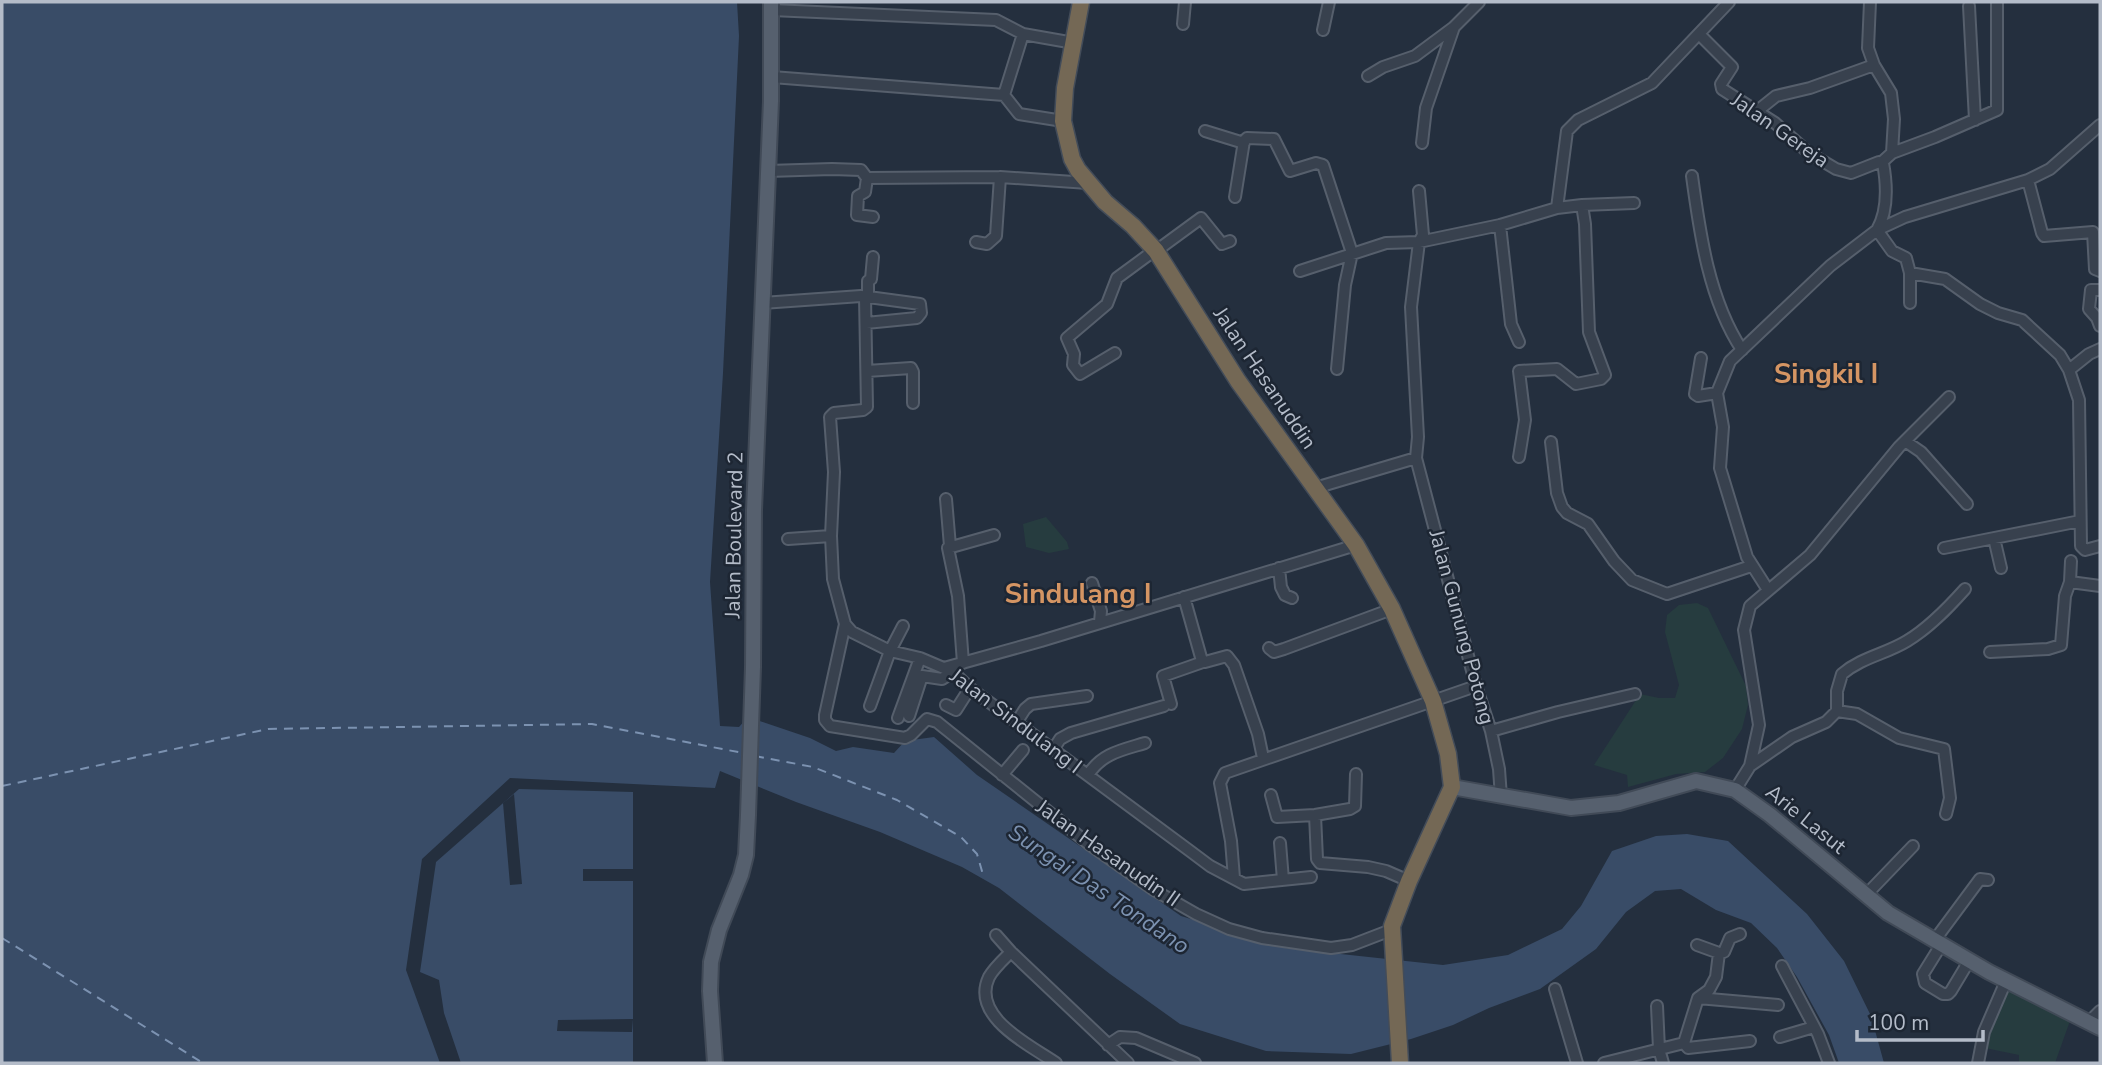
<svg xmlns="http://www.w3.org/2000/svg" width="2102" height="1065" font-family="'Nunito Sans',sans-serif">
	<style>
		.green { fill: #263c3f }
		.water { fill: #394c67 }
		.pier { fill: #242f3e }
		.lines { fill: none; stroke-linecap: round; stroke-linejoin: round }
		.ferry { stroke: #7c92b1; stroke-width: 2; stroke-dasharray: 9 7; stroke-linecap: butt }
		.minor-casing { stroke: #565f6c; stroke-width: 14 }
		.major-casing { stroke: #414a57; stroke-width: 18 }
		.highway-casing { stroke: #434c59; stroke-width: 19 }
		.minor { stroke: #38414e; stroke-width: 10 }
		.major { stroke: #56606e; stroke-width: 14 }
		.highway { stroke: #746855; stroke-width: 16 }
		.labels { text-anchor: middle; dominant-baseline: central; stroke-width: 5; stroke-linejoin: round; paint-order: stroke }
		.street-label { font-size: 21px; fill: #b4bcc9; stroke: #1d2633 }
		.water-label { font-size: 23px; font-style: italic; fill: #7c92b1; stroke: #1d2633 }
		.district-label { font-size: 28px; font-weight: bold; fill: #d59563; stroke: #1d2633 }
	</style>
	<rect width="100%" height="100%" fill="#242f3e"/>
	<!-- green -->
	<path class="green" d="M1046,517L1067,542L1069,549L1049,553L1026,547L1023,524Z
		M1697,603L1708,608L1746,686L1748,705L1742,729L1723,758L1705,772L1676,774L1628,787L1627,775L1594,765L1640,694L1659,698H1675L1679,685L1665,632L1667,615L1679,605Z
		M2006,983L2071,1018L2055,1063H2019V1055L1985,1048Z"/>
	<!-- water -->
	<path class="water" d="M2,2H737L739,36L723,373L710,582L720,726L739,727L748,717L810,738L836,751L853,747L894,753L905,741L934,737L977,775L1181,916L1285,948L1443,965L1508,955L1562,929L1581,906L1612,851L1656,836L1687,834L1728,841L1807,914L1844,961L1871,1016L1884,1063H1839L1829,1035L1797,977L1777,948L1751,923L1716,910L1681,889L1655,891L1626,912L1596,949L1540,989L1489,1008L1453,1025L1411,1039L1351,1054L1266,1051L1180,1024L1110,974L999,888L962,867L880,832L796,802L720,771L715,788L510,778L422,859L406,970L440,1063H2Z
		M519,789L633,792V1063H461L444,1013L439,980L420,972L436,862Z"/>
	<!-- pier -->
	<path class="pier" d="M514,794L522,884L510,885L503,803Z
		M583,869H634V881H583Z
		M633,1019L632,1032L557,1031L558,1020Z"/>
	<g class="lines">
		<!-- ferry -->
		<path class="ferry" d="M755,756L813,767L897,800L961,837L977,854L984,878
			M2,786L268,729L592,724L743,753
			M2,938L203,1063"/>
		<!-- minor casing -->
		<g class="minor-casing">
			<path id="minor" d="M1870,2L1868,48L1874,65L1891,93L1894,119L1892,153
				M1969,6L1975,120
				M772,10L996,20L1023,34L1074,43
				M1183,24L1185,2
				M1323,30L1329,2
				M1699,34L1732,67L1721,84L1722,89L1775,123L1809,153L1836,169L1851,173L1879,162L1883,163C1887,185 1888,211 1877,230L1892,251L1906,258L1910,273L1945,279L1980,304L1998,313L2022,320L2060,355L2069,370L2079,400L2081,546L2085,550L2100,546
				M1368,76L1383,67L1415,56L1454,27
				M772,77L1004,95
				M1004,95L1019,114L1063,121
				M1004,95L1023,34
				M1756,112L1776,96L1810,88L1874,65
				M1205,131L1244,143
				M1422,143L1426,108L1454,27L1479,2
				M1882,162L1892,153L1935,137L1997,110V2
				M768,171L832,169L861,170L867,178L865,192L858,196L857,215L873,217
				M1692,176C1700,235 1709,300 1742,350
				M867,178L1000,177L1088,183
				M2028,180L2042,233L2044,236L2093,232L2095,269L2100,271
				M1235,197L1244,141L1247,138L1274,139L1290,171L1316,163L1323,165L1352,253L1345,285L1337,369
				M1582,205L1634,203
				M1557,208L1567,131L1578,120L1652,83L1729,2
				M1500,225L1511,324L1519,342
				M976,242L987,244L996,236L1000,177
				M1156,251L1201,218L1222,244L1230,241
				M873,257L871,279L868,281V295L865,297L867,407L863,410L834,413L830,417L834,472L831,536L833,579L845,624L852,632L890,651L920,658L953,672L970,688L1190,851L1210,866L1244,884L1311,877
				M1300,271L1386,243L1419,242L1500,225L1557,208L1582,205L1585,224L1589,332L1605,375L1601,379L1576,384L1557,369L1519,371L1525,420L1519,457
				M2100,290H2091L2089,309L2097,318L2100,326
				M762,303L861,296L920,304L921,313L917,318L866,323
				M1910,303V273
				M1115,353L1080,374L1073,365L1074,354L1067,338L1107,304L1117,278L1155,250
				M1701,358L1695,394L1698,396L1717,393
				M2069,370L2089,354L2100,349
				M867,371L911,368L913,372V403
				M1905,441L1921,452L1967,504
				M1551,442L1557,493L1562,507L1567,513L1588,524L1614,561L1632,580L1667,594L1751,566
				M1416,458L1476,686L1491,731L1499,769L1501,797
				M1315,488L1416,458L1418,437L1411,307L1419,242L1423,235L1419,191
				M946,499L950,546
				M1994,538L2001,568
				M788,539L831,536
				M1944,548L2080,521
				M1279,568L1281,587L1285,595L1292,598
				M2070,582L2071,561
				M1092,583L1101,611L1100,622
				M1768,590L1747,557L1720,468L1723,427L1717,393L1730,361L1830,266L1877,230L1905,217L2028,180L2050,169L2100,125
				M1184,597L1202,661L1205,662L1227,656L1234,665L1258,734L1263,758
				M845,624L825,715V720L830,726L905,738L911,735L927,719L937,722L1090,845L1154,890L1196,914L1229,929L1262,938L1331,948L1352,945L1391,930
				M1269,648L1274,652L1284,649L1392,609
				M1990,652L2048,649L2061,645L2065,596L2070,582L2100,586
				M963,663L958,596L948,548L994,535
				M944,668L1041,641L1356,545
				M1171,704L1163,676L1203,662
				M946,705L956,710L970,688
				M870,706L890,651L903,626
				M1837,711L1857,714L1899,738L1944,749L1950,798L1946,814
				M909,716L922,676L942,679L953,672
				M898,718L920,658
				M1016,723L1025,709L1031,704L1087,696
				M1491,731L1558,712L1635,694
				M1053,750L1060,739L1071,733L1164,706
				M1750,766L1792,737L1826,722L1837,711V691L1842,674C1862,657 1886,654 1907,641C1929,628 1948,608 1965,589
				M1002,775L1023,750
				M1088,775C1102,753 1122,750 1145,743
				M1735,790L1750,766L1759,725L1744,630L1750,606L1810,555L1899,447L1949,397
				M1271,795L1277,817L1315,815L1350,809L1355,806L1356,774
				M1315,815L1317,859L1320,863L1368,867L1386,871L1409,881
				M1280,843L1283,880
				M1234,878L1231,841L1220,783L1225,773L1476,686
				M1865,896L1913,846
				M996,935L1011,952L1128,1063
				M1934,941L1980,879L1988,880
				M1941,945L1923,974L1925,983L1943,994H1948L1951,991L1969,961
				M1011,952C1004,959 994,968 989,977C970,1017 1030,1045 1056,1063
				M1719,953L1724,952L1730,938L1740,934
				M1782,966L1818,1034L1829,1063
				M1555,989L1577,1063
				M1698,998L1778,1005
				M1657,1006L1659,1049L1663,1063
				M2089,1022L2100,1011
				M1780,1037L1814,1027
				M1684,1043L1688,1048L1750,1041
				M1108,1045L1120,1037L1136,1038L1195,1063
				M1604,1063L1684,1043L1698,998L1709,990L1716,977L1719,953L1697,945
				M1978,1063L1984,1032L2006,981"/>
		</g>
		<!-- major casing -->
		<g class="major-casing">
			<path id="major" d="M1452,787L1571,808L1619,803L1696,781L1735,790L1770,815L1888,913L1989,972L2100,1028
				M715,1063L710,991L711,962L719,930L741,875L746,855L748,815L753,667L754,510L771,101V2"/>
		</g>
		<!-- highway casing -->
		<g class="highway-casing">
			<path id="highway" d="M1081,2L1065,88L1063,121L1072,159L1078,170L1105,202L1133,226L1156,251L1238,381L1356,545L1392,609L1433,701L1448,754L1452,787L1409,881L1392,926L1400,1063"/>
		</g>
		<!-- minor -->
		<use href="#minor" class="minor"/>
		<!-- major -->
		<use href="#major" class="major"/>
		<!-- highway -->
		<use href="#highway" class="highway"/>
	</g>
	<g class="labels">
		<!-- street labels -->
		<g class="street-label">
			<text transform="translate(1780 130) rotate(35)">Jalan Gereja</text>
			<text transform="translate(1265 378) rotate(56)">Jalan Hasanuddin</text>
			<text transform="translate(734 535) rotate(-89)">Jalan Boulevard 2</text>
			<text transform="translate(1462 627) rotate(75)">Jalan Gunung Potong</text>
			<text transform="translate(1016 721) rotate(37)">Jalan Sindulang I</text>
			<text transform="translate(1806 819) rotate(39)">Arie Lasut</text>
			<text transform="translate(1108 853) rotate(35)">Jalan Hasanudin II</text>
		</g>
		<!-- water labels -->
		<g class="water-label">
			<text transform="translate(1099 889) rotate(34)">Sungai Das Tondano</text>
		</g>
		<!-- district labels -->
		<g class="district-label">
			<text x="1826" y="374">Singkil I</text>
			<text x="1078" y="594">Sindulang I</text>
		</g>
	</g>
	<!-- border -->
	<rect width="2102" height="1065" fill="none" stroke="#b4bcc9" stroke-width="7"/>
	<!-- scale -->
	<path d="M1857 1030v10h126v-10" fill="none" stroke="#b4bcc9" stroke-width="3.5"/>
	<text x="1868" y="1030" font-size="21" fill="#b4bcc9" stroke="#1d2633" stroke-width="5" paint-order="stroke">100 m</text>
</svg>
